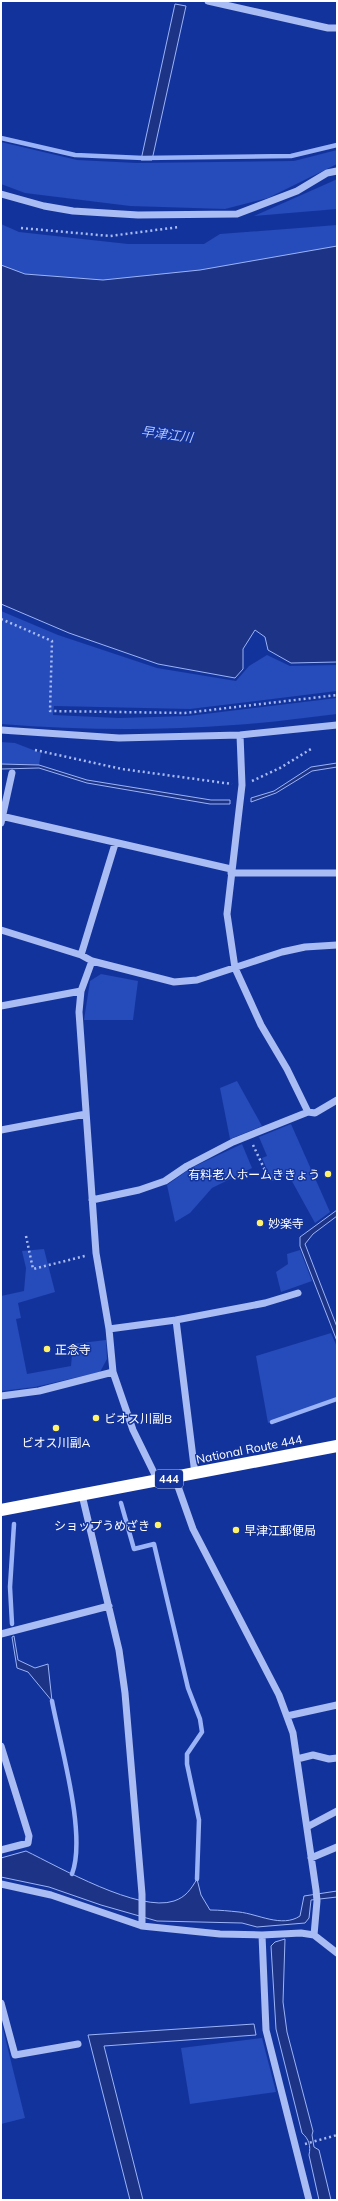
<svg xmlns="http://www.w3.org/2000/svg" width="338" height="2201" font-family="Mulish,'Noto Sans JP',sans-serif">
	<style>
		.green { fill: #264bba }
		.water { fill: #1d3486; stroke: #9bb3f7 }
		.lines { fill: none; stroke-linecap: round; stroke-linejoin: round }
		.stream { stroke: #9bb3f7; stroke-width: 4.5 }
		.path { stroke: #a9bcf4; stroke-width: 2.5; stroke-dasharray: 2 3; stroke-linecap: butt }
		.minor { stroke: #a9bcf4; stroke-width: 7 }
		.highway { stroke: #fff; stroke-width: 12 }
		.poi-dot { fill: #fff26c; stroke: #13339c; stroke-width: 1.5 }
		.labels { text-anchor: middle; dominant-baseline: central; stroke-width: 3; stroke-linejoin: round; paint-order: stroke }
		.shield { fill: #13339c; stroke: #b8c2e1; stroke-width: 1 }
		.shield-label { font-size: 11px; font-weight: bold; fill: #fff }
		.poi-label { font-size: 12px; fill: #fff; stroke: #13339c; text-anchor: start }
		.street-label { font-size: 12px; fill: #fff; stroke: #13339c }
		.water-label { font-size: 13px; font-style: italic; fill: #b6c7fa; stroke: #13339c }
	</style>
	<rect width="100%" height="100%" fill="#13339c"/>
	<!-- green -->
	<path class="green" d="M1,142L77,160L137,163L294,161L337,150V164L268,198L225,209L130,206L25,193L1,184Z
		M337,179V209L254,216L333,181Z
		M1,224L19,232L128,244H204L220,234L337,225V287L1,292Z
		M1,611L58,635L157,668L236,681L249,666L267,655L290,666L337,665V691L190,709L54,706L53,715L119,718L188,716L337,698V714C303,718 269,723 234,725C157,731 78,730 1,724Z
		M1,742L15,743L41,753L39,765L1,764Z
		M101,974L138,981L133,1020H84L90,981Z
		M237,1081L262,1126L230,1139L220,1088Z
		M291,1124L330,1212L315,1223L288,1174L272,1181L262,1158L267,1156L259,1137Z
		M242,1144L252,1168L212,1188L190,1213L175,1222L167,1185L191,1168Z
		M44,1249L55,1292L18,1303L21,1318L16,1319L27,1374L71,1366L73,1344L106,1340L107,1359L100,1372L35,1387L1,1391V1296L24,1291L26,1268L22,1251Z
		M300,1250L312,1281L281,1292L276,1272L288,1264L287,1254Z
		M331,1333L337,1347V1397L268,1423L256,1356Z
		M1,2021L25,2118L1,2124Z
		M262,2038L276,2092L190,2104L181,2048Z"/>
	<!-- water -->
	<path class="water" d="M175,4L186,6L152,160H141Z
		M337,246V662L291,663L268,650L265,637L255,630L243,649V669L235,678L158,664L69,633L1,604V265L25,274L103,280L200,270Z
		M337,763V767L312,771L276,793L251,802V798L274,791L311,767Z
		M1,764L39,765L87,780L211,800H230V804H210L87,783L39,768L1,769Z
		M337,1210V1216L313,1234L305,1244L337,1327V1341L300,1246V1237Z
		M14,1636L18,1660L35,1668L48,1664L52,1701L28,1672L17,1668L12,1637Z
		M26,1851C59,1867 139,1913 174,1901C186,1897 191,1889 197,1879L201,1895L210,1910C220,1910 229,1911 239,1912C258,1914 282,1928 300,1916L304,1896L337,1891V1897L311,1900L309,1918L305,1923L257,1927L242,1923L157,1921L101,1905L49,1887L1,1877V1858Z
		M285,1939L283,2002L287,2032L313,2131L312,2135L314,2147L319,2150L331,2200H319L309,2155C311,2146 309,2139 302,2133L276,2029L271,1946L275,1942Z
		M254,2024L256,2035L104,2046L143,2200H130L88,2035Z"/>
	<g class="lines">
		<!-- stream -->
		<path class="stream" d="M1,138L75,155L143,158L291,156L337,145
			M272,1422L337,1399
			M121,1503L134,1549L154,1544L188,1688L200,1719L202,1732L187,1754V1764L199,1820L197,1879
			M12,1624L10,1587L14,1524
			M52,1701C60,1744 87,1835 72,1874"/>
		<!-- path -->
		<path class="path" d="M21,228L110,236L179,227
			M1,619L52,641L50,711L185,713L337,695
			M35,750L122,769L232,784
			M252,781L280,768L311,749
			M253,1145L270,1181
			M26,1236L33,1269L85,1256
			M305,2144L337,2135"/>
		<!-- minor -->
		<path class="minor" d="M208,1L328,28H337
			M1,194L44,206L73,211L138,215L237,214L297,191L327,173L337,171
			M1,730L119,738L240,735L337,725
			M240,735L242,785L227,914L235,968L261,1025L287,1069L308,1112
			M1,816L231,869
			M1,823L12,773
			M231,873H337
			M1,930L81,955L92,961L174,982L197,980L282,952L305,947L337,945
			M81,955L115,844
			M92,961L81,991L79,1012L96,1253L109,1329L113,1372L133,1430L158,1481
			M1,1006L81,991
			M1,1130L86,1114
			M92,1200L139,1190L165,1181L187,1166L233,1142L308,1112L315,1113L337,1100
			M176,1320L265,1303L298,1293
			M109,1329L176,1320L195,1474
			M1,1396L39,1391L113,1372
			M175,1478L193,1529L279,1695L293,1733L316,1890L317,1901L314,1935
			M82,1495L119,1650L125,1693L142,1894V1926
			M1,1634L109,1606
			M287,1716L337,1705
			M1,1746L29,1836L28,1843L1,1850
			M297,1759L313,1755L329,1759L337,1758
			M307,1827L337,1811
			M311,1858L337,1847
			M1,1884L51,1895L142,1926L220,1934L262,1935L301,1933L314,1935L337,1953
			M262,1935L266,2030L309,2200
			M1,2003L15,2055L78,2044"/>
		<!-- highway -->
		<path class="highway" d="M1,1510L337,1446"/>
	</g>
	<!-- markers -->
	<g class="poi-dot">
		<circle cx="328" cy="1174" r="4"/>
		<circle cx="260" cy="1223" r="4"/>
		<circle cx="47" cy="1349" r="4"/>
		<circle cx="96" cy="1418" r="4"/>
		<circle cx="56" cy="1428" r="4"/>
		<circle cx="158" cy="1525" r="4"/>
		<circle cx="236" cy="1530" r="4"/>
	</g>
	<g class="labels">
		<!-- shield labels -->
		<rect class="shield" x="155" y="1470" width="28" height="18" rx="3"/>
		<g class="shield-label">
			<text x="169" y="1479">444</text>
		</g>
		<!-- poi labels -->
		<g class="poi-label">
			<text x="320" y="1174" text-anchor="end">有料老人ホームききょう</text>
			<text x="268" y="1223">妙楽寺</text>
			<text x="55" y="1349">正念寺</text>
			<text x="104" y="1418">ビオス川副B</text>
			<text x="56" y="1442" text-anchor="middle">ビオス川副A</text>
			<text x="150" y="1525" text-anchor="end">ショップうめざき</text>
			<text x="244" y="1530">早津江郵便局</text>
		</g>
		<!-- street labels -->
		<g class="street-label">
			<text transform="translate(249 1449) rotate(-11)">National Route 444</text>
		</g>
		<!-- water labels -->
		<g class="water-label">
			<text transform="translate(167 434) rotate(7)">早津江川</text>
		</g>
	</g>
	<!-- border -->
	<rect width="338" height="2201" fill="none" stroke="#ffffff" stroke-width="4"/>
</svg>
